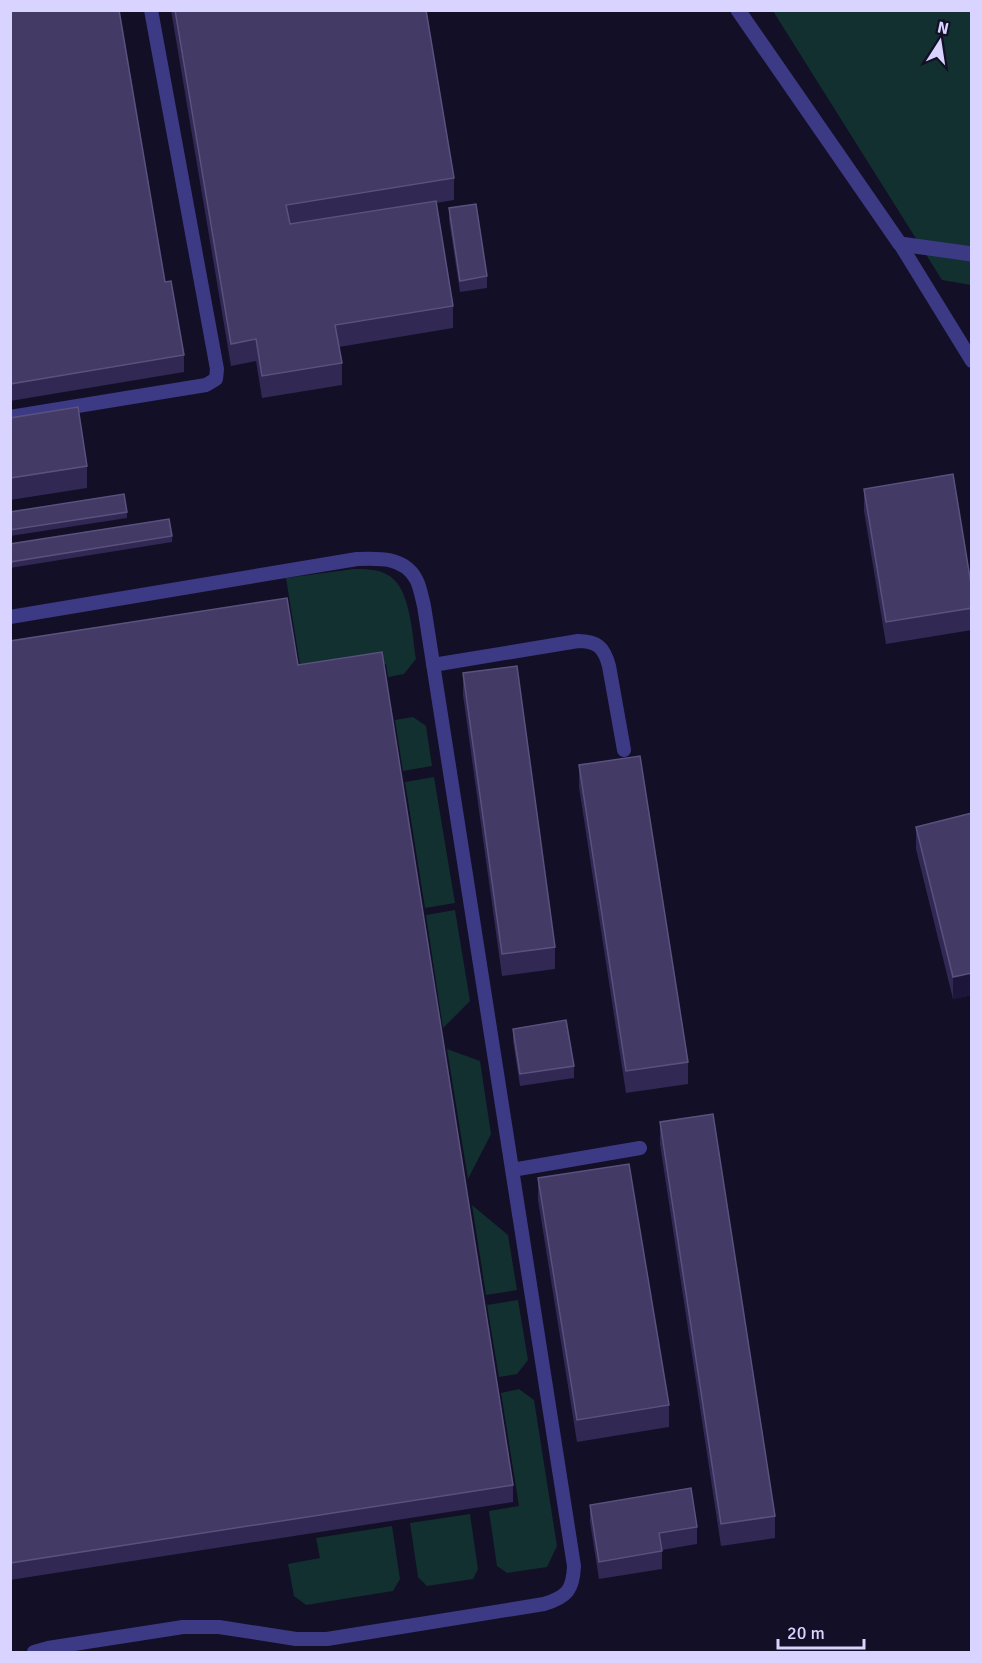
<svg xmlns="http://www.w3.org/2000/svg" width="982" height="1663" font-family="Signika,sans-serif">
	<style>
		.green { fill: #12302f }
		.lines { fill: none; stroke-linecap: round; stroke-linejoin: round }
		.lane { stroke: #3d3a85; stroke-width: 14 }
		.street { stroke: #3d3a85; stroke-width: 15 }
		.wall { fill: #312854 }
		.shaded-wall { fill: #1d163a }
		.building { fill: #433a66; stroke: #5a527e; stroke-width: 1.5 }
	</style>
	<rect width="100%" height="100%" fill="#130f26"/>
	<!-- green -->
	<path class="green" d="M773,11H971V285L942,280Z
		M354,569C365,569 376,569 386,574C411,585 412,635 416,659L404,674L388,677L386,664L302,677L286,578Z
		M413,717L426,726L432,766L403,771L395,720Z
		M434,777L455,903L425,908L405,782Z
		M455,910L470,1001L443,1028L426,915Z
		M447,1049L480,1061L491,1134L468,1179Z
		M472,1205L508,1235L517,1290L486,1295Z
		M518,1300L528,1360L517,1374L499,1377L487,1305Z
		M519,1389L534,1400L557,1546L547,1567L507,1573L497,1566L489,1511L519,1506L501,1393Z
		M470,1514L478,1569L473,1579L427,1586L418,1577L410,1523Z
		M392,1526L400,1579L393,1591L306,1605L294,1596L288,1564L320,1558L316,1538Z"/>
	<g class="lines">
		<!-- lane -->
		<path class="lane" d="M900,244L972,361
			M10,417L206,385L216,379L217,369L151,10
			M10,617L357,559C379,558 404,557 416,579C420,586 422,598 424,606L574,1566C573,1590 567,1597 544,1604L327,1639H296L219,1627H183L48,1648L34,1652
			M433,665L578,641C597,641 604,647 609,666L624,750
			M512,1170L640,1148"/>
		<!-- street -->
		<path class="street" d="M738,10L900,244L972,254"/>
	</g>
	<!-- wall -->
	<path class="wall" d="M10,10L165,282L184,355V372L10,401Z
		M171,10H426L454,178V200L436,203L453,306V328L339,347L342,363V385L262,398L256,361L231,366Z
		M449,208L487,276V288L460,292L449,220Z
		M10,418L87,466V488L10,500Z
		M864,489L972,590V630L886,644L864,511Z
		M10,512H127V518L10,536Z
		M172,536V542L10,568V544Z
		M10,641L298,665L513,1485V1502L10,1580Z
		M463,673L555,947V969L502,976L463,695Z
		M579,765L688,1062V1084L626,1093L579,787Z
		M972,813V995L953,999L916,849V827Z
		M513,1029L574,1066V1078L520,1086L513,1041Z
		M660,1122L775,1516V1538L721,1546L660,1144Z
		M538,1178L669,1405V1427L577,1442L538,1200Z
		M590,1505L697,1527V1544L662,1550V1569L599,1579L590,1522Z"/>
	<!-- shaded-wall -->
	<path class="shaded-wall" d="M972,973V995L953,999V977Z"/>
	<!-- building -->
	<path class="building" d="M10,10H119L165,282L171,281L184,355L10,384Z
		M175,10H426L454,178L286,205L290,224L436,201L453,306L335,325L342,363L262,376L256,339L231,344Z
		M476,204L487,276L460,281L449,208Z
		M78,407L87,466L10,478V418Z
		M953,474L972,590V608L886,622L864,489Z
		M124,494L127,512L10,530V512Z
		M169,519L172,536L10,562V544Z
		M287,598L298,665L382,652L513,1485L10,1563V641Z
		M517,666L555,947L502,954L463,673Z
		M640,756L688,1062L626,1071L579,765Z
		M972,813V973L953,977L916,827Z
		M566,1020L574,1066L520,1074L513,1029Z
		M713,1114L775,1516L721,1524L660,1122Z
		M629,1164L669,1405L577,1420L538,1178Z
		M691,1488L697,1527L659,1533L662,1551L599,1562L590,1505Z"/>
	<!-- border -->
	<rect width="982" height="1663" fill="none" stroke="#d9d4ff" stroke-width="24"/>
	<!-- north arrow -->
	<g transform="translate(940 42) rotate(12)" stroke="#130f26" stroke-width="4.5" paint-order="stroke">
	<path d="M0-4.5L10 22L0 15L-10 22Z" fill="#d9d4ff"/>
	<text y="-9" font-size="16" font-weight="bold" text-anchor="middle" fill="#d9d4ff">N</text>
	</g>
	<!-- scale -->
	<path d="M778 1639v9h86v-9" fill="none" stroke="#d9d4ff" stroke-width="3"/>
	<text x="787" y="1639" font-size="18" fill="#d9d4ff" stroke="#130f26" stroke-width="4.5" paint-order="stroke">20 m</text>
</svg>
